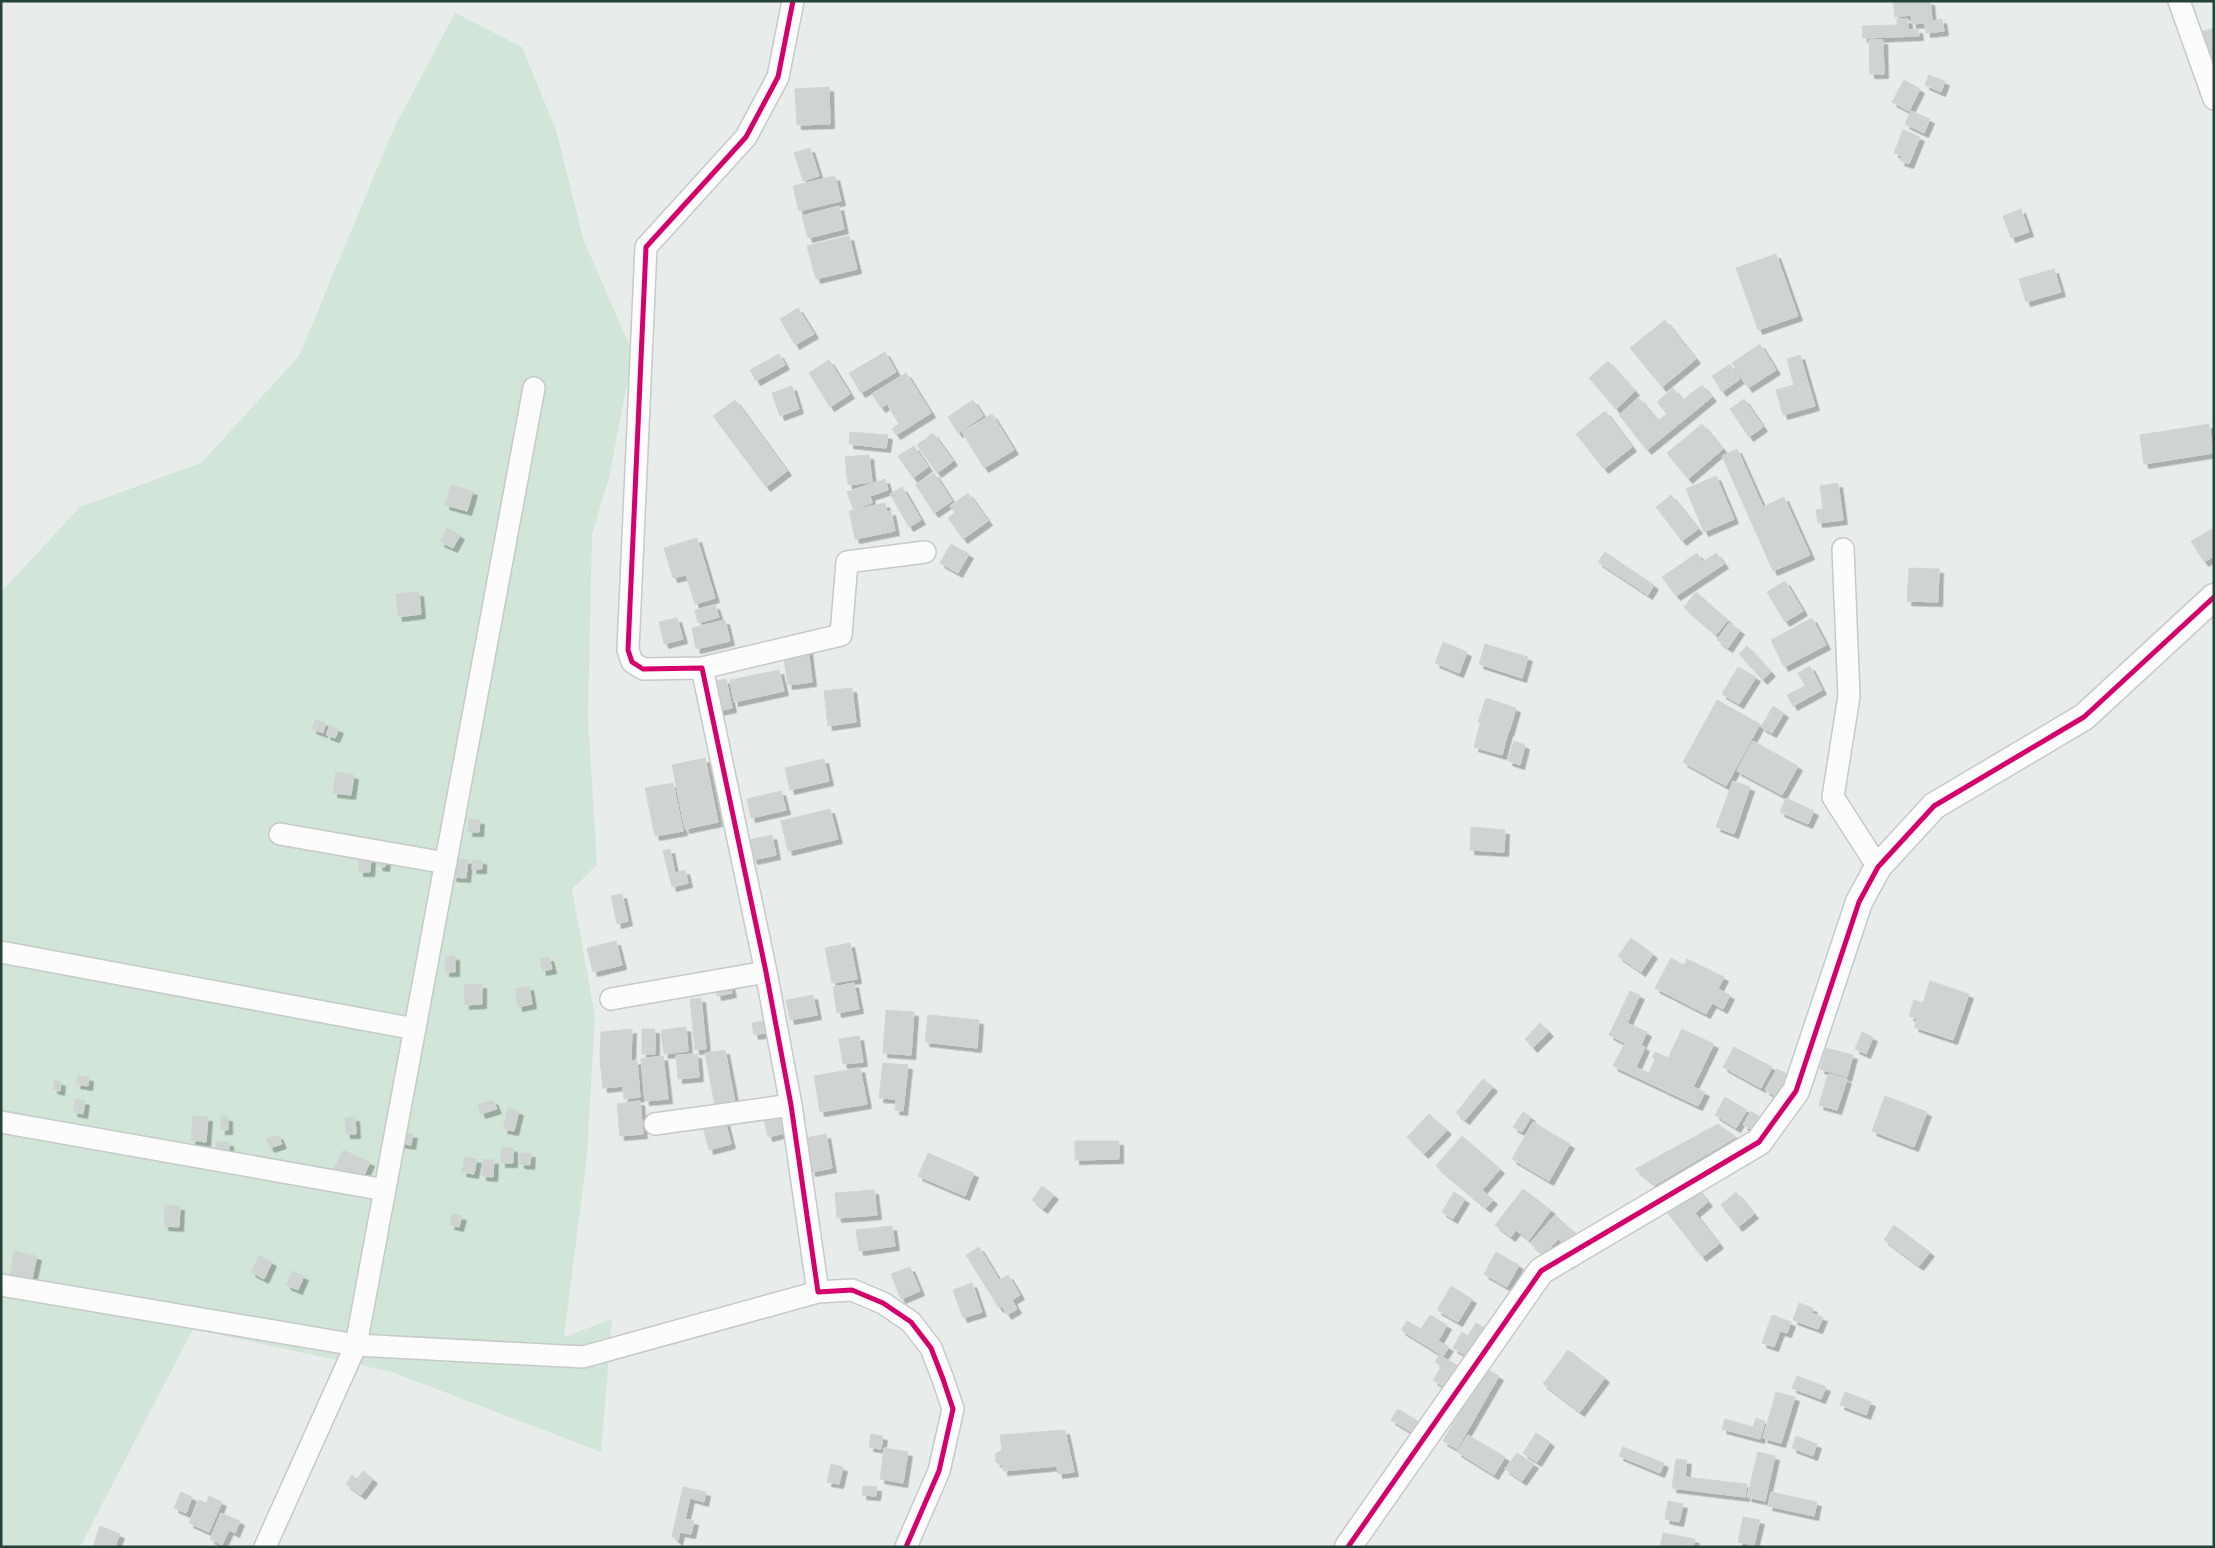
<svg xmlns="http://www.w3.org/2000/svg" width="2215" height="1548" font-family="Quicksand,sans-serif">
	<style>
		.green { fill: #d1e6d8 }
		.building { fill: #cfd4d2; stroke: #d1d6d4; filter: url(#shadow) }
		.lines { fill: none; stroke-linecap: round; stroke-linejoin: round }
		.minor-casing { stroke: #c5cac8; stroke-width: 24 }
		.tertiary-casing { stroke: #c5cac8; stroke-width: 29 }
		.minor { stroke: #fcfcfc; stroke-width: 21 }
		.tertiary { stroke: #fcfcfc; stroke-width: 26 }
		.cycleway-casing { stroke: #f7fbf9; stroke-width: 8 }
		.cycleway { stroke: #d6006c; stroke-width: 5 }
	</style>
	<defs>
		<filter id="shadow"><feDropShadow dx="4.5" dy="4.5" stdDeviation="0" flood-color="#0004"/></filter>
	</defs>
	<rect width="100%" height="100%" fill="#e8edeb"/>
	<!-- green -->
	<path class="green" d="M455,13L522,47L556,130L584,241L633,353L609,478L592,534L588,717L597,865L572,889L595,1015L587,1156L564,1337L612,1319L601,1452L392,1372L193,1329L80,1547H1V592L80,507L201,463L299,356L394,128Z"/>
	<!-- building -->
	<path class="building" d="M1893,1H1930L1932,21L1942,19L1944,31L1926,33L1925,23L1912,24L1911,15L1895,17Z
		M1897,19H1908V30L1918,29L1919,36L1863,38L1862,26L1897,25Z
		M2214,28V69L2201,32Z
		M1869,40H1883L1884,74H1870Z
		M1929,75L1945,81L1941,92L1925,85Z
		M1904,80L1920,89L1909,111L1892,102Z
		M829,87L830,124L797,125L795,89Z
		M1911,111L1930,119L1924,133L1905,124Z
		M1903,130L1920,137L1909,164L1900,161L1902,156L1894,153Z
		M810,148L819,176L803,181L794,153Z
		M835,176L841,201L799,211L793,186Z
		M839,206L844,229L808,238L802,216Z
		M2021,209L2029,232L2011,238L2003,216Z
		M849,236L857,269L816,279L807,246Z
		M1776,254L1798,316L1758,330L1736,268Z
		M2054,269L2061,292L2026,302L2019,279Z
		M798,308L814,334L795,345L780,319Z
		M1665,320L1696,359L1662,387L1630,348Z
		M1760,344L1776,370L1748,388L1732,363Z
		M885,352L896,372L861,393L849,373Z
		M779,354L785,365L756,381L750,370Z
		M1800,355L1815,406L1783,415L1776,390L1794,385L1787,359Z
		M829,360L850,394L830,407L809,373Z
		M1608,361L1635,391L1616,409L1589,378Z
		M1730,364L1740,379L1722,392L1712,376Z
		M906,373L931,413L896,435L892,429L899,424L887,404L881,408L872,394Z
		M1702,385L1712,397L1647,450L1619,415L1639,398L1658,421L1667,414L1657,402L1673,388L1683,400Z
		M792,386L799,409L780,416L772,393Z
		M1744,399L1763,427L1749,437L1730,409Z
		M735,400L787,471L766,487L713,416Z
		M973,400L983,416L958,433L948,417Z
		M1605,411L1632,447L1604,469L1576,434Z
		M992,414L1014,450L984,468L962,432Z
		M1702,424L1723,449L1688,479L1667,453Z
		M2209,424L2213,453L2144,464L2140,435Z
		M850,432L888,435L886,448L849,444Z
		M933,433L953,461L937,473L917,445Z
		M914,446L928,467L913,478L898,456Z
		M1737,449L1763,507L1784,497L1810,555L1773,571L1722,456Z
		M869,455L872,482L848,485L845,457Z
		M934,473L952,501L934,513L916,485Z
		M1716,476L1734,519L1704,532L1686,489Z
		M885,479L888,490L870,496L872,503L853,509L847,492Z
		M1838,483L1843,520L1818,523L1816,510L1823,509L1820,486Z
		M451,485L473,491L467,511L445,505Z
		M902,487L921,520L909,527L890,494Z
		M968,493L988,521L963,539L948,518L955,513L950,506Z
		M1671,495L1698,529L1682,541L1656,507Z
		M885,503L887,512L891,511L895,531L855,539L849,511Z
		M447,528L460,535L453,548L440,542Z
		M2214,528V556L2204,562L2191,541Z
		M697,538L715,598L695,604L686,575L673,578L664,548Z
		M951,544L969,554L958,573L940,563Z
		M1605,552L1654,585L1648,595L1598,562Z
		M1697,553L1703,562L1716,553L1724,564L1676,596L1662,577Z
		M1909,568L1939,569L1938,602L1907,601Z
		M1785,581L1803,611L1785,622L1767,592Z
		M419,592L421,614L398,617L396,594Z
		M1696,592L1728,620L1716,635L1684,607Z
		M715,605L719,617L698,623L695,610Z
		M677,618L683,639L664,644L659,622Z
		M1812,618L1826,645L1784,667L1771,640Z
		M725,620L730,641L696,649L692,628Z
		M1729,623L1740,630L1728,648L1717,640Z
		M1443,642L1467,652L1459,673L1435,663Z
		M1485,644L1528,657L1522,678L1479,664Z
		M1747,646L1771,672L1763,680L1739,654Z
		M808,649L812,682L788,685L783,653Z
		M1810,666L1822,690L1793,706L1787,695L1805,686L1798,673Z
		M1738,667L1756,677L1739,704L1722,694Z
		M779,670L784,691L734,702L730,680Z
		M726,679L732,708L718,711L712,682Z
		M852,688L856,722L828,726L824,691Z
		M1486,698L1516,708L1509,732L1478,722Z
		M1717,700L1760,724L1726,786L1683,762Z
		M1773,706L1784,713L1772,733L1761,727Z
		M315,719L326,723L323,733L312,729Z
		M1480,724L1508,732L1502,755L1474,747Z
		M330,725L339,729L335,738L326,735Z
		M1514,741L1525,745L1520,765L1508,761Z
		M1753,741L1798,766L1782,795L1737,771Z
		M705,758L718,822L685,829L672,765Z
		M824,759L829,781L790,790L785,768Z
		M336,772L354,775L351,795L333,793Z
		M1733,781L1750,787L1734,834L1716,827Z
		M673,783L683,831L655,836L645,788Z
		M781,791L786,810L751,818L747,799Z
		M1786,798L1814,811L1808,824L1780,812Z
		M830,809L838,839L788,851L781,821Z
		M469,819L480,820L479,832H468Z
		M1471,827L1505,830L1504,852L1470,850Z
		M772,835L776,855L753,860L748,840Z
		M670,849L675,873L685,870L688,883L672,887L663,851Z
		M359,858H371L370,872H359Z
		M379,858H386L385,867L378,866Z
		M454,859L468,860L466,878L452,877Z
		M473,860H482V869H472Z
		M622,894L628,921L617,924L611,896Z
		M1631,938L1653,954L1641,972L1618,956Z
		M616,941L622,965L593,972L587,948Z
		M850,943L857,979L832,983L825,948Z
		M446,956H455V972H445Z
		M549,957L552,969L542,971L540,958Z
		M1671,958L1684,965L1687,959L1724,977L1718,989L1730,995L1723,1009L1712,1003L1706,1014L1655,988Z
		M1930,981L1969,994L1953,1040L1914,1027L1917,1019L1909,1016L1914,1000L1923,1003Z
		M854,983L859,1009L837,1013L833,987Z
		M482,984V1004L465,1005L464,985Z
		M730,984L732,993L717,996L715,987Z
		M529,986L532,1004L518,1007L515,989Z
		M1630,991L1640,995L1627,1023L1647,1032L1641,1045L1645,1047L1636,1067L1649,1073L1655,1059L1652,1057L1655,1052L1668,1058L1682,1029L1714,1044L1693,1087L1705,1092L1698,1106L1613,1066L1625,1043L1609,1035Z
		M813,995L817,1015L790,1020L786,1000Z
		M701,998L706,1049L695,1050L690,999Z
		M886,1010L914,1012L911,1055L883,1053Z
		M928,1015L979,1020L977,1048L925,1042Z
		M769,1020L771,1032L754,1035L752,1023Z
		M1540,1023L1549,1032L1533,1048L1525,1039Z
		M686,1027L688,1051L664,1054L661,1030Z
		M632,1029L631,1061L637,1060L640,1097L624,1099L623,1086L603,1088L600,1060L601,1032Z
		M642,1029H655V1054H642Z
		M1862,1032L1873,1037L1866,1054L1855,1049Z
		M859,1036L863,1062L843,1064L839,1039Z
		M1734,1047L1772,1067L1761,1088L1723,1067Z
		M1826,1048L1853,1055L1847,1077L1820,1069Z
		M725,1050L735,1103L715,1106L705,1053Z
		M697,1054L699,1077L678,1079L676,1055Z
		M663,1056L668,1099L645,1101L641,1059Z
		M883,1063L908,1065L903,1111L895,1110L896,1099L879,1098Z
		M860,1068L867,1104L820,1112L814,1076Z
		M1777,1069L1791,1076L1779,1098L1765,1090Z
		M1828,1074L1847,1079L1837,1110L1819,1105Z
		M78,1076L89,1077L88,1086L76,1084Z
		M1483,1079L1493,1087L1465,1120L1456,1113Z
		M55,1080L61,1082L60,1091L53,1089Z
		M1885,1096L1927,1112L1914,1147L1872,1131Z
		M1725,1097L1747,1110L1736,1128L1715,1115Z
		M75,1099L85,1101L83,1114L73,1112Z
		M493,1100L497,1109L481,1114L478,1105Z
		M640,1101L643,1134L620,1136L617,1104Z
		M508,1108L519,1111L514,1131L503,1129Z
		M783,1110L788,1132L768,1137L763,1115Z
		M1751,1111L1760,1117L1753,1130L1743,1125Z
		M1523,1112L1531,1117L1522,1132L1513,1127Z
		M1429,1114L1447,1130L1424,1154L1407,1137Z
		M193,1116L208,1117L206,1142L191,1140Z
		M221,1117H228V1130H221Z
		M355,1117L356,1134H346L345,1118Z
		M725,1121L731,1144L709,1150L703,1127Z
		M1533,1122L1570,1144L1549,1181L1512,1159Z
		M1718,1124L1736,1137L1655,1185L1635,1169Z
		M400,1132L413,1134L411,1145L398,1143Z
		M826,1134L832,1168L811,1172L805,1138Z
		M278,1135L282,1144L270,1148L266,1139Z
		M1462,1136L1500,1169L1482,1190L1493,1200L1486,1208L1436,1166Z
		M1075,1141H1119V1159L1075,1160Z
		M216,1142H229V1155H216Z
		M501,1147L513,1148V1163H501Z
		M343,1150L370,1162L361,1182L334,1169Z
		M520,1153H531L530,1165L520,1164Z
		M928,1153L974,1173L965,1196L918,1176Z
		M465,1157L477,1159L474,1174L462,1172Z
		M483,1159L494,1160L493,1177L482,1176Z
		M1042,1186L1054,1195L1043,1209L1032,1200Z
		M1696,1187L1708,1202L1695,1213L1719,1244L1702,1257L1666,1211Z
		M1523,1189L1551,1210L1529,1240L1516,1230L1511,1237L1495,1225Z
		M874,1190L877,1215L837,1218L835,1193Z
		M1454,1192L1465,1199L1453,1219L1442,1212Z
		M1736,1192L1754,1214L1738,1227L1721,1205Z
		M165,1205L180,1206L179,1227L164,1226Z
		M452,1214L462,1216L459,1227L450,1225Z
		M1555,1215L1575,1233L1565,1245L1558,1239L1544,1255L1530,1243Z
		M1894,1225L1930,1252L1919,1266L1884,1240Z
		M892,1226L895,1246L859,1251L856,1230Z
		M979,1247L999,1280L1008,1275L1020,1295L1012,1300L1017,1309L1007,1315L1002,1306L999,1308L966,1255Z
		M14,1251L37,1256L32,1279L10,1275Z
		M1496,1252L1519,1265L1507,1287L1484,1274Z
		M259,1255L272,1262L264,1279L251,1272Z
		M910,1267L920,1291L901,1299L891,1274Z
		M292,1271L304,1276L298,1290L286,1285Z
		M972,1283L982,1312L963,1318L953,1290Z
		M1451,1286L1472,1299L1458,1322L1437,1310Z
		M1799,1303L1813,1308L1811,1313L1823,1317L1818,1329L1793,1320Z
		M1430,1315L1447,1325L1438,1341L1449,1347L1443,1356L1401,1330L1407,1321L1421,1329Z
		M1772,1315L1791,1322L1787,1333L1780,1331L1774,1347L1762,1343Z
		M1476,1323L1489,1330L1472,1359L1453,1348L1462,1332L1468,1336Z
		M1568,1350L1605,1378L1580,1412L1543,1384Z
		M1439,1355L1462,1368L1449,1390L1433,1380L1442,1366L1435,1362Z
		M1485,1368L1499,1376L1457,1449L1443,1441Z
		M1797,1376L1826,1387L1821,1399L1792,1388Z
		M1776,1392L1795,1397L1781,1443L1763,1438Z
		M1845,1392L1871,1402L1866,1415L1840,1405Z
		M1398,1409L1426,1426L1420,1437L1391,1420Z
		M1756,1418L1765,1421L1760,1439L1722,1429L1725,1419L1753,1427Z
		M1065,1430L1074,1472L1058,1474L1057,1466L1003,1471V1466L996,1462L995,1454L1002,1450L1000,1435Z
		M1536,1433L1550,1442L1537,1462L1523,1453Z
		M871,1434L883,1436L881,1449L869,1447Z
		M1468,1435L1505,1457L1494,1475L1457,1452Z
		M1796,1436L1817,1444L1813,1456L1792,1448Z
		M1623,1447L1664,1463L1660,1473L1619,1456Z
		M884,1448L908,1452L903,1483L880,1479Z
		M1758,1452L1775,1456L1765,1501L1747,1497Z
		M1517,1453L1534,1464L1522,1481L1505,1469Z
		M1676,1459L1687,1460L1685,1477L1747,1484L1745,1497L1672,1488Z
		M831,1464L843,1467L839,1484L827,1482Z
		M363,1471L373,1479L361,1495L346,1484L352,1475L357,1479Z
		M863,1486L877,1487L876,1496L862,1495Z
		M683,1487L706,1492L704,1502L690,1498L685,1519L694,1521L691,1534L680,1532L678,1541L672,1536Z
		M181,1492L192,1497L186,1513L174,1508Z
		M1771,1492L1817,1502L1814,1516L1768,1506Z
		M209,1496L222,1502L209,1532L189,1523L199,1500L206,1503Z
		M1668,1501L1683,1504L1679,1522L1665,1519Z
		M221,1513L240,1521L235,1533L229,1530L222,1545L210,1539Z
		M1743,1517L1760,1520L1754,1545L1738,1542Z
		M100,1526L120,1534L115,1547H93Z
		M1663,1533L1695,1539L1693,1547H1660Z"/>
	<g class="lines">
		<!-- minor casing -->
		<g class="minor-casing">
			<path id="minor" d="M793,1L778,77L746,137L646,247L628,650L632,662L643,669L702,668L766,972L791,1105L818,1292L852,1290L883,1303L911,1322L931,1348L943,1379L953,1409L939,1471L906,1547
				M2179,1L2214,99
				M1843,549L1849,696L1833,797L1878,867
				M702,668L841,635L847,562L925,552
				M280,834L446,863
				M1,952L415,1029
				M611,999L766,972
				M1,1122L385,1190
				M655,1124L791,1105
				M1,1285L356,1345L583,1357L818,1292
				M265,1547L356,1345L534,388"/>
		</g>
		<!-- tertiary casing -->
		<g class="tertiary-casing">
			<path id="tertiary" d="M1348,1547L1541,1271L1759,1142L1796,1091L1859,902L1878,867L1934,806L2084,717L2214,597"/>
		</g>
		<!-- minor -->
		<use href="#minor" class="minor"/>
		<!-- tertiary -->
		<use href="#tertiary" class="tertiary"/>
		<!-- cycleway casing -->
		<g class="cycleway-casing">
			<path id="cycleway" d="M793,1L778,77L746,137L646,247L628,650L632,662L643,669L702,668L766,972L791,1105L818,1292L852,1290L883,1303L911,1322L931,1348L943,1379L953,1409L939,1471L906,1547
				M1348,1547L1541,1271L1759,1142L1796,1091L1859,902L1878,867L1934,806L2084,717L2214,597"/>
		</g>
		<!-- cycleway -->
		<use href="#cycleway" class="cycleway"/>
	</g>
	<!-- border -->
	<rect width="2215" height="1548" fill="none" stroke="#24423a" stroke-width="5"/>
</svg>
